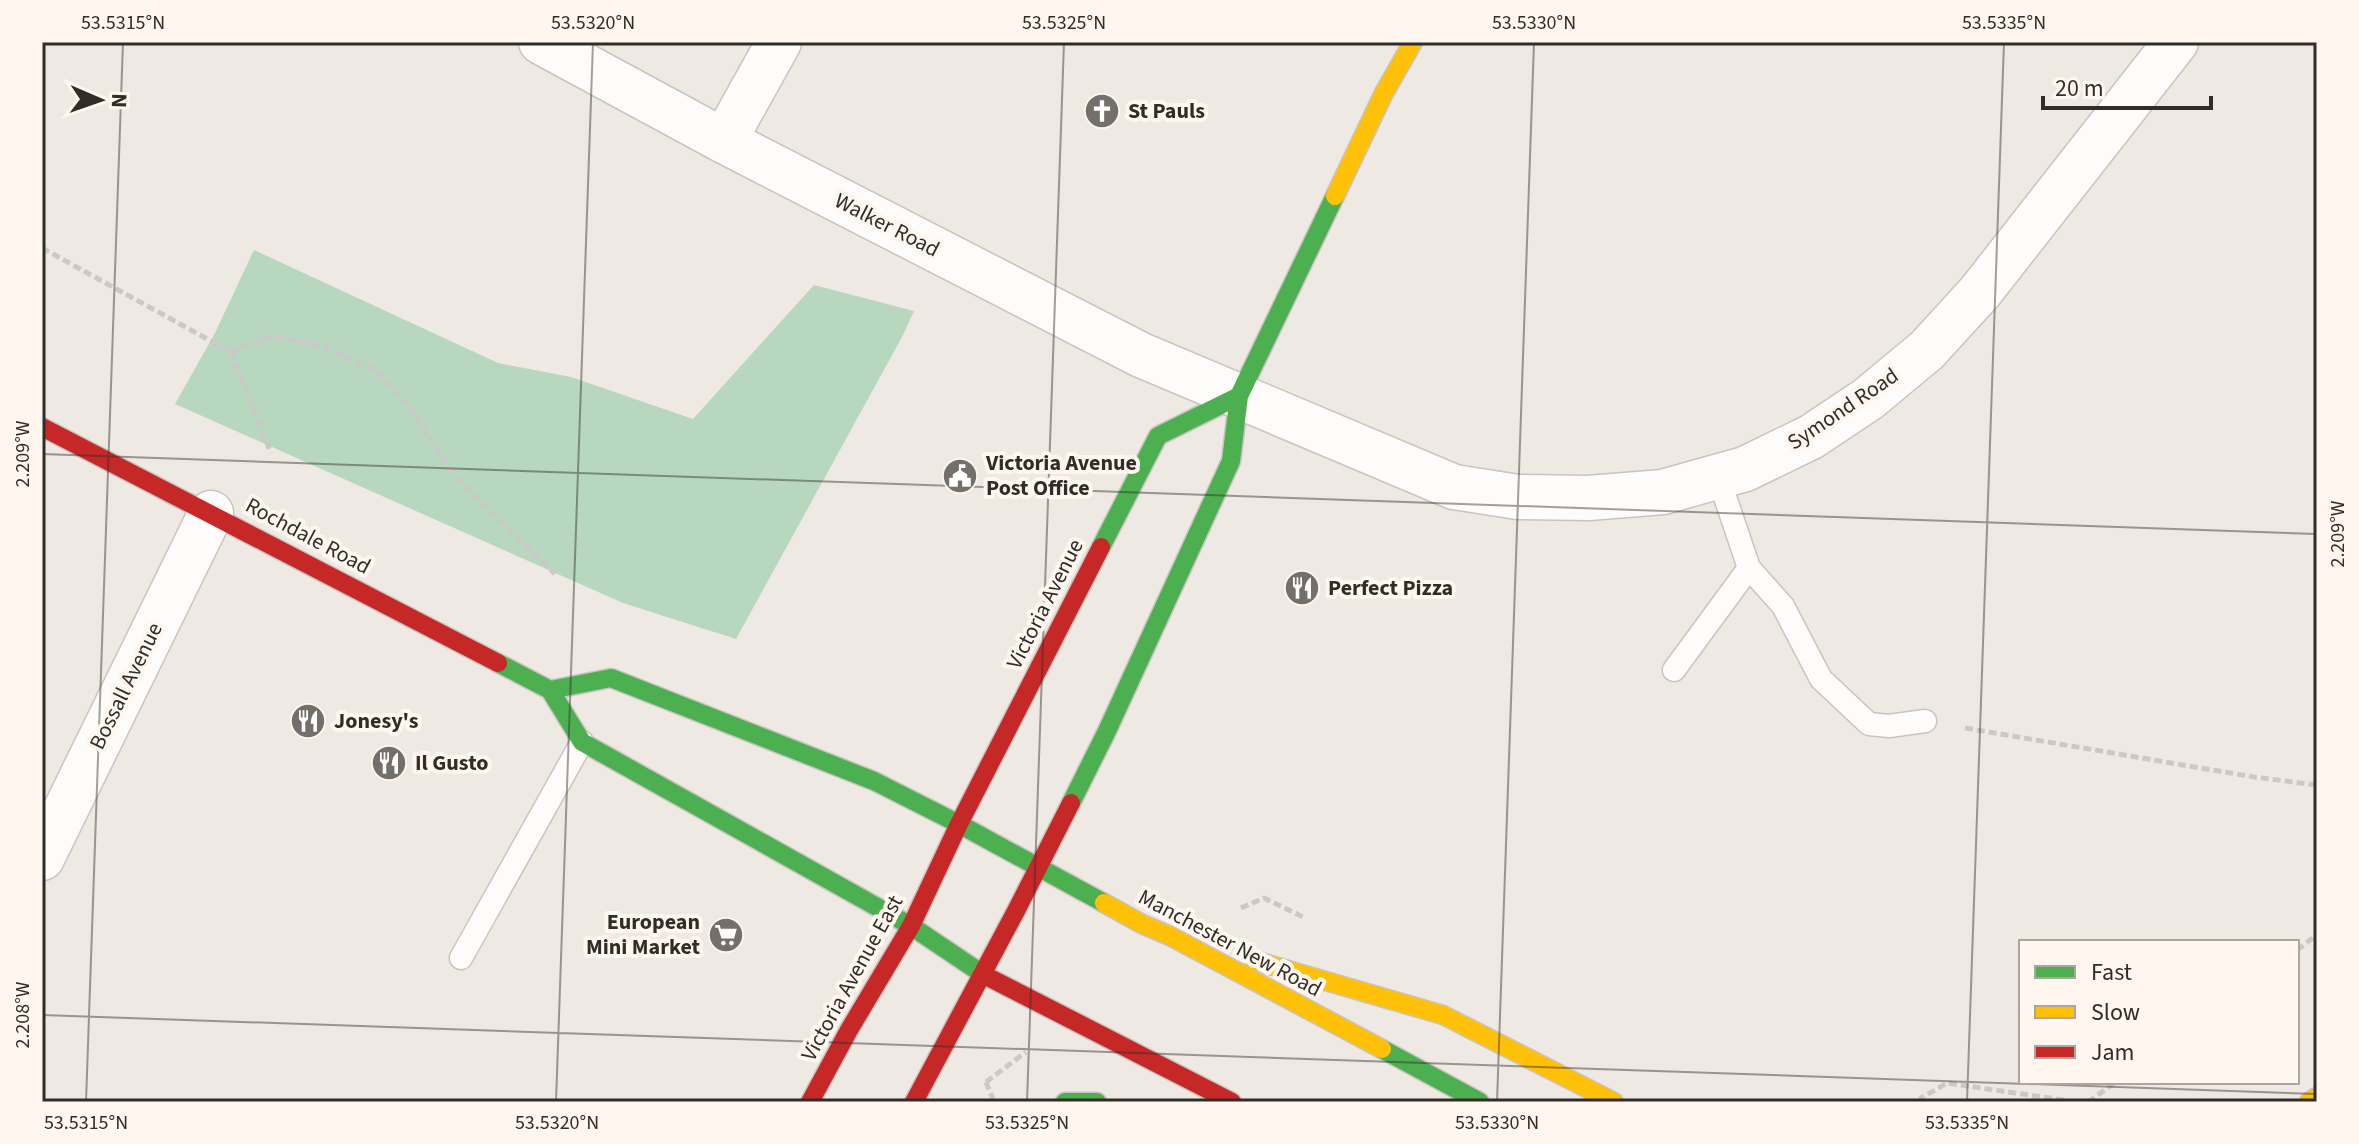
<svg xmlns="http://www.w3.org/2000/svg" width="2359" height="1144" font-family="'Source Sans 3',sans-serif">
	<style>
		.green { fill: #b7d7bf }
		.lines { fill: none; stroke-linecap: round; stroke-linejoin: round }
		.lane-casing { stroke: #c8c4c0; stroke-width: 25 }
		.street-casing { stroke: #c8c4c0; stroke-width: 47 }
		.fast-casing { stroke: #c8c4c0; stroke-width: 21 }
		.slow-casing { stroke: #c8c4c0; stroke-width: 21 }
		.jam-casing { stroke: #c8c4c0; stroke-width: 21 }
		.path { stroke: #cbc9c7; stroke-width: 5; stroke-dasharray: 8 4; stroke-linecap: butt }
		.lane { stroke: #fdfcfb; stroke-width: 22 }
		.street { stroke: #fdfcfb; stroke-width: 44 }
		.fast { stroke: #4caf50; stroke-width: 18 }
		.slow { stroke: #ffc107; stroke-width: 18 }
		.jam { stroke: #c62828; stroke-width: 18 }
		.ticks { fill: none; stroke: #302d29; stroke-width: 2; stroke-opacity: 0.45 }
		.labels { text-anchor: middle; dominant-baseline: central; stroke-width: 8; stroke-linejoin: round; paint-order: stroke }
		.poi-label { font-size: 22px; font-weight: bold; fill: #302d29; stroke: #fff7ef; text-anchor: start }
		.street-label { font-size: 22px; fill: #302d29; stroke: #fff7ef }
		.neatline { fill: none; stroke: #302d29; stroke-width: 3 }
		.ticks-label { font-size: 20px; text-anchor: middle; fill: #302d29 }
	</style>
	<rect width="100%" height="100%" fill="#efe9e4"/>
	<!-- green -->
	<path class="green" d="M254,250L498,363L571,377L693,419L814,285L914,311L902,337L736,639L623,603L175,404L214,335Z"/>
	<g class="lines">
		<!-- lane casing -->
		<g class="lane-casing">
			<path id="lane" d="M1749,568L1783,606L1821,679L1869,724L1889,726L1925,721
				M1674,670L1749,568L1718,476
				M461,958L582,742"/>
		</g>
		<!-- street casing -->
		<g class="street-casing">
			<path id="street" d="M541,42L724,141L1141,355L1454,487L1518,497L1588,498L1663,492L1745,469L1811,437L1868,399L1927,350L1980,292L2176,42
				M724,141L779,42
				M42,858L211,513"/>
		</g>
		<!-- fast casing -->
		<g class="fast-casing">
			<path id="fast" d="M1101,547L1158,436L1239,396
				M498,663L550,690L582,742L911,926L984,975
				M550,690L611,678L874,781L959,824L1104,903
				M1071,803L1107,731L1231,461L1239,396L1335,196
				M1382,1049L1480,1102
				M1065,1102H1097"/>
		</g>
		<!-- slow casing -->
		<g class="slow-casing">
			<path id="slow" d="M1335,196L1384,93L1413,42
				M1104,903L1142,924L1170,936L1382,1049
				M1253,960L1443,1015L1614,1102
				M2309,1102L2317,1097"/>
		</g>
		<!-- jam casing -->
		<g class="jam-casing">
			<path id="jam" d="M42,427L498,663
				M984,975L1232,1102
				M810,1102L849,1030L911,926L959,824L1101,547
				M914,1102L1016,911L1071,803"/>
		</g>
		<!-- path -->
		<path class="path" d="M42,248L231,352L271,453
			M231,352L272,336L325,347L375,370L409,406L455,476L555,574
			M1965,728L2254,777L2317,785
			M1241,908L1264,898L1305,918
			M2297,950L2317,935
			M986,1082L1026,1052
			M986,1082L993,1099
			M1920,1102L1921,1098L1947,1083L2077,1102
			M2088,1102L2116,1082"/>
		<!-- lane -->
		<use href="#lane" class="lane"/>
		<!-- street -->
		<use href="#street" class="street"/>
		<!-- fast -->
		<use href="#fast" class="fast"/>
		<!-- slow -->
		<use href="#slow" class="slow"/>
		<!-- jam -->
		<use href="#jam" class="jam"/>
	</g>
	<!-- ticks -->
	<path class="ticks" d="M42,454L2317,534M42,1015L2317,1094M86,1102L123,42M556,1102L593,42M1027,1102L1064,42M1497,1102L1534,42M1967,1102L2004,42"/>
	<!-- icons -->
	<defs>
		<g id="church-disc" transform="scale(1.8)"><circle r="9.5" fill="#736f6a" stroke="#fff7ef"/><path d="M-1.2-6h2.4v3.5h3.3v2.4h-3.3V6h-2.4V-.1h-3.3v-2.4h3.3Z" fill="#fff"/></g>
		<g id="civic-disc" transform="scale(1.8)"><circle r="9.5" fill="#736f6a" stroke="#fff7ef"/><path d="M-.6-6.5H3V-4.5H.6V-3L4-1V1h2V6H-6V1h2V-1L-.6-3ZM-1.2 2.5V6h2.4V2.5Z" fill="#fff"/></g>
		<g id="restaurant-disc" transform="scale(1.8)"><circle r="9.5" fill="#736f6a" stroke="#fff7ef"/><path d="M-5-6h1v4h1v-4h1v4h1v-4h1v5L-1.5 .5V6h-2V.5L-5-1ZM5-6V6H3V1.5H1.5Q1.5-4 5-6Z" fill="#fff"/></g>
		<g id="supermarket-disc" transform="scale(1.8)"><circle r="9.5" fill="#736f6a" stroke="#fff7ef"/><path d="M-6-5.5h2.5l.6 2H6L4.5 2H-2.5L-4.4-4H-6ZM-1.5 3.2a1.3 1.3 0 1 0 .1 0ZM3 3.2a1.3 1.3 0 1 0 .1 0Z" fill="#fff"/></g>
	</defs>
	<g fill-rule="evenodd">
		<use href="#church-disc" x="1102" y="111"/>
		<use href="#civic-disc" x="960" y="476"/>
		<use href="#restaurant-disc" x="1302" y="588"/>
		<use href="#restaurant-disc" x="308" y="721"/>
		<use href="#restaurant-disc" x="389" y="763"/>
		<use href="#supermarket-disc" x="726" y="935"/>
	</g>
	<g class="labels">
		<!-- poi labels -->
		<g class="poi-label">
			<text x="1128" y="111">St Pauls</text>
			<text x="986" y="463">Victoria Avenue<tspan x="986" dy="25">Post Office</tspan></text>
			<text x="1328" y="588">Perfect Pizza</text>
			<text x="334" y="721">Jonesy's</text>
			<text x="415" y="763">Il Gusto</text>
			<text x="700" y="922" text-anchor="end">European<tspan x="700" dy="25">Mini Market</tspan></text>
		</g>
		<!-- street labels -->
		<g class="street-label">
			<text transform="translate(887 225) rotate(27)">Walker Road</text>
			<text transform="translate(1843 409) rotate(-34)">Symond Road</text>
			<text transform="translate(308 536) rotate(28)">Rochdale Road</text>
			<text transform="translate(1045 604) rotate(-63)">Victoria Avenue</text>
			<text transform="translate(126 686) rotate(-64)">Bossall Avenue</text>
			<text transform="translate(1230 943) rotate(28)">Manchester New Road</text>
			<text transform="translate(852 978) rotate(-61)">Victoria Avenue East</text>
		</g>
	</g>
	<!-- border -->
	<rect width="2359" height="1144" fill="none" stroke="#fff7ef" stroke-width="88"/>
	<!-- legend -->
	<rect x="2019" y="940" width="280" height="144" fill="#fff7ef" stroke="#aca6a0" stroke-width="2"/>
	<rect x="2035" y="966" width="40" height="12" fill="#4caf50" stroke="#aca6a0" stroke-width="2"/>
	<text x="2091" y="980" font-size="24" fill="#302d29">Fast</text>
	<rect x="2035" y="1006" width="40" height="12" fill="#ffc107" stroke="#aca6a0" stroke-width="2"/>
	<text x="2091" y="1020" font-size="24" fill="#302d29">Slow</text>
	<rect x="2035" y="1046" width="40" height="12" fill="#c62828" stroke="#aca6a0" stroke-width="2"/>
	<text x="2091" y="1060" font-size="24" fill="#302d29">Jam</text>
	<!-- north arrow -->
	<g transform="translate(100 100) rotate(92)" stroke="#fff7ef" stroke-width="6" paint-order="stroke">
	<path d="M0-6L14 30L0 20L-14 30Z" fill="#302d29"/>
	<text y="-12" font-size="22" font-weight="bold" text-anchor="middle" fill="#302d29">N</text>
	</g>
	<!-- scale -->
	<path d="M2043 96v12h168v-12" fill="none" stroke="#302d29" stroke-width="4"/>
	<text x="2055" y="96" font-size="24" fill="#302d29" stroke="#fff7ef" stroke-width="6" paint-order="stroke">20 m</text>
	<rect x="44" y="44" width="2271" height="1056" class="neatline"/>
	<g class="ticks-label">
		<text x="123" y="29">53.5315°N</text>
		<text x="593" y="29">53.5320°N</text>
		<text x="1064" y="29">53.5325°N</text>
		<text x="1534" y="29">53.5330°N</text>
		<text x="2004" y="29">53.5335°N</text>
		<text transform="translate(22 454) rotate(-90)" y="7">2.209°W</text>
		<text transform="translate(2337 534) rotate(-90)" y="7">2.209°W</text>
		<text transform="translate(22 1015) rotate(-90)" y="7">2.208°W</text>
		<text x="86" y="1129">53.5315°N</text>
		<text x="557" y="1129">53.5320°N</text>
		<text x="1027" y="1129">53.5325°N</text>
		<text x="1497" y="1129">53.5330°N</text>
		<text x="1967" y="1129">53.5335°N</text>
	</g>
</svg>
